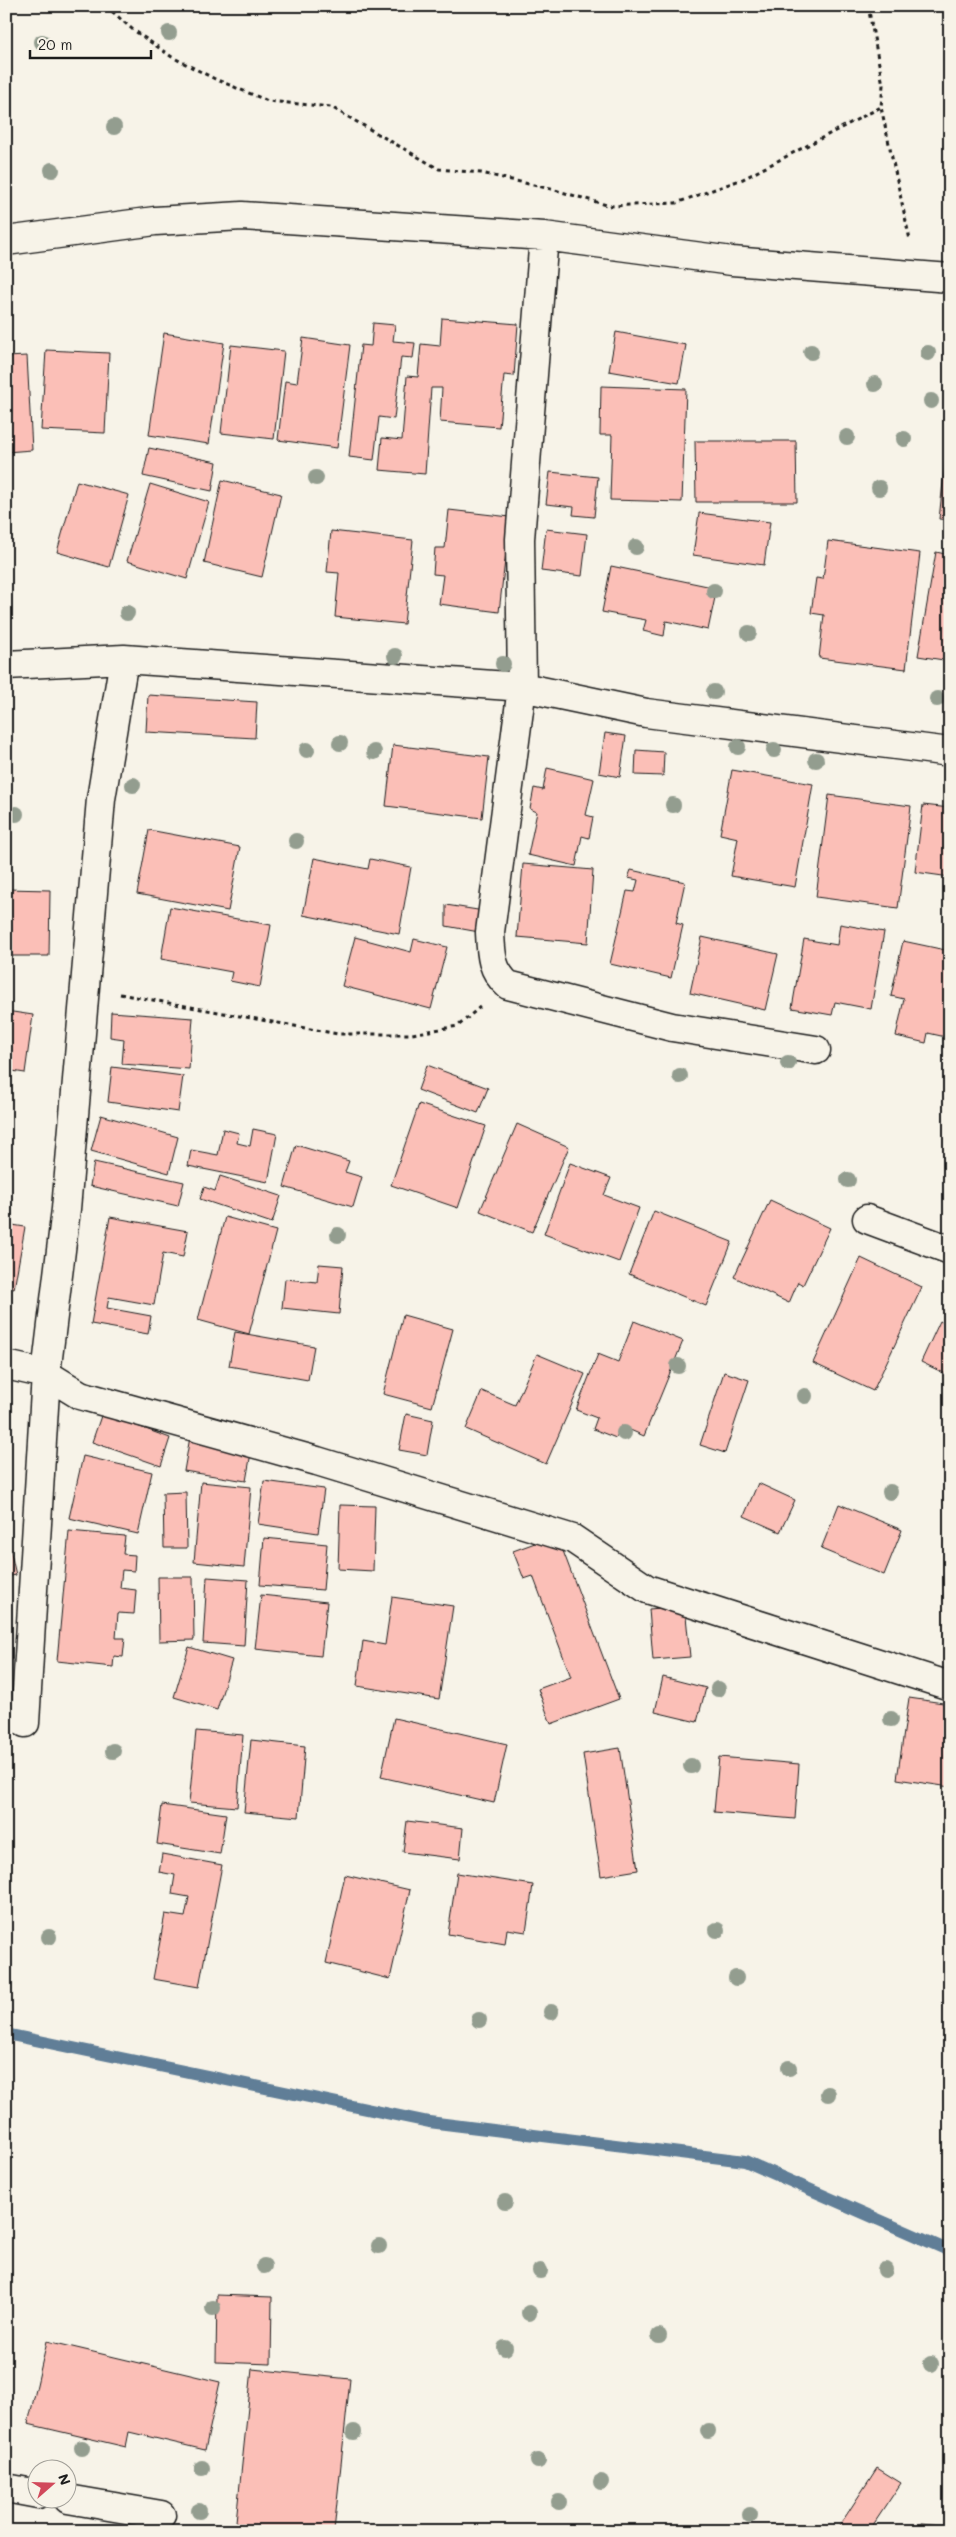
<svg xmlns="http://www.w3.org/2000/svg" width="956" height="2537" font-family="Mali,sans-serif">
	<style>
		.lines { fill: none; stroke-linecap: round; stroke-linejoin: round }
		.stream { stroke: #607e97; stroke-width: 12 }
		.building { fill: #fbbfb7; stroke: #1c1c1c }
		.minor-casing { stroke: #1c1c1c; stroke-width: 31 }
		.path { stroke: #1c1c1c; stroke-width: 3; stroke-dasharray: 4 4; stroke-linecap: butt }
		.minor { stroke: #f7f3e8; stroke-width: 28 }
		.tree { fill: #939d8f }
	</style>
	<rect width="100%" height="100%" fill="#f7f3e8"/>
	<filter id="ink" filterUnits="userSpaceOnUse"><feTurbulence type="fractalNoise" baseFrequency=".02" numOctaves="2"/><feDisplacementMap in="SourceGraphic" scale="10" xChannelSelector="R" yChannelSelector="G"/><feConvolveMatrix kernelMatrix="1 2 1 2 8 2 1 2 1" color-interpolation-filters="sRGB"/></filter>
	<g filter="url(#ink)">
		<g class="lines">
			<!-- stream -->
			<path class="stream" d="M6,2034L429,2122L745,2161L950,2251"/>
		</g>
		<!-- building -->
		<path class="building" d="M442,318L518,324L514,376L504,375L499,427L440,422L442,388H431L425,474L379,470L382,438L402,440L407,376L418,377L421,344L440,346Z
			M373,323L395,325L393,341L415,343L413,358L401,357L394,419L379,417L374,460L349,457L361,345L371,346Z
			M616,332L686,345L679,383L609,371Z
			M164,333L224,343L209,444L149,435Z
			M303,338L350,345L337,448L278,440L285,381L297,383Z
			M231,345L284,351L274,439L221,433Z
			M46,350L109,353L105,433L41,430Z
			M27,356L32,450L6,452V357Z
			M601,386L686,389L682,502L610,500L612,435H600Z
			M695,441H796L797,502H696Z
			M149,448L217,462L212,491L143,476Z
			M946,455L950,456V520L939,519Z
			M550,472L598,477L594,517L573,515L574,507L546,504Z
			M222,480L281,494L262,577L204,563Z
			M77,481L129,495L109,567L57,552Z
			M150,484L209,502L187,579L127,561Z
			M449,510L510,517L499,612L439,604L443,575L433,574L435,548H445Z
			M699,513L770,522L764,565L693,555Z
			M546,529L587,534L582,576L541,571Z
			M331,531L413,540L404,624L335,617L339,573L327,572Z
			M828,541L920,553L906,669L819,658L824,615L811,613L816,578L823,579Z
			M936,552L950,555V661L918,656Z
			M611,566L717,588L708,630L666,621L664,636L643,631L646,620L602,612Z
			M148,695L257,702L255,738L146,732Z
			M605,733L626,736L620,777L599,773Z
			M393,745L489,757L482,818L386,806Z
			M636,750L664,752L663,776L635,775Z
			M547,768L594,779L586,815L593,817L589,838L582,836L576,866L528,855L537,812L530,809L534,788L543,790Z
			M732,770L813,784L795,887L731,876L738,838L720,834Z
			M829,795L911,806L898,908L816,897Z
			M923,805L950,808V877L915,872Z
			M149,830L240,847L228,911L137,894Z
			M314,858L368,869L370,859L411,867L399,934L303,915Z
			M523,864L593,870L588,943L517,937Z
			M631,870L685,882L676,923L683,925L671,978L610,964L627,891L635,892L638,880L628,878Z
			M6,889L50,890L49,956H6Z
			M446,905L484,911L479,932L446,926Z
			M170,907L271,925L260,987L230,981L232,972L161,959Z
			M840,924L884,932L871,1009L835,1002L832,1015L792,1008L804,939L837,945Z
			M355,937L411,952L414,939L447,947L431,1009L342,986Z
			M702,937L778,954L765,1010L690,993Z
			M903,941L950,951V1038L928,1033L926,1043L896,1036L904,999L891,996Z
			M6,1011L33,1015L25,1073L6,1070Z
			M111,1012L193,1018L189,1069L122,1064L124,1039L110,1037Z
			M427,1065L488,1088L478,1113L418,1090Z
			M112,1067L183,1076L178,1112L108,1102Z
			M419,1104L486,1126L458,1208L391,1185Z
			M101,1115L178,1137L169,1173L91,1151Z
			M517,1124L569,1147L532,1232L480,1211Z
			M223,1129L239,1133L237,1143L250,1146L253,1129L277,1134L268,1182L188,1166L191,1150L218,1155Z
			M296,1145L349,1161L345,1172L362,1177L353,1207L284,1187Z
			M94,1162L184,1182L178,1206L90,1186Z
			M570,1163L611,1178L604,1195L639,1208L619,1262L544,1234Z
			M220,1176L281,1196L272,1223L200,1199L204,1187L215,1191Z
			M770,1200L830,1228L803,1285L798,1282L789,1303L734,1277Z
			M654,1211L732,1242L706,1306L629,1274Z
			M110,1217L188,1231L183,1257L163,1253L154,1305L109,1297L107,1308L151,1316L148,1334L91,1324Z
			M225,1217L276,1231L249,1334L198,1320Z
			M6,1224L25,1227L14,1289L6,1287Z
			M861,1258L922,1287L873,1391L813,1363Z
			M319,1264L343,1266L339,1314L282,1308L285,1279L317,1282Z
			M403,1315L453,1329L432,1407L383,1394Z
			M634,1321L683,1341L644,1436L621,1426L616,1438L593,1429L597,1418L576,1410L598,1354L618,1362Z
			M940,1321L950,1326V1376L921,1362Z
			M235,1332L314,1346L308,1380L229,1366Z
			M537,1354L585,1374L546,1464L466,1429L482,1391L515,1405Z
			M724,1372L749,1380L725,1453L700,1445Z
			M102,1413L170,1438L161,1466L92,1442Z
			M406,1414L433,1420L427,1455L399,1450Z
			M190,1437L252,1447L246,1481L184,1471Z
			M83,1456L152,1472L138,1534L69,1518Z
			M264,1481L324,1489L318,1533L258,1524Z
			M201,1482L251,1487L244,1567L194,1562Z
			M758,1483L795,1500L780,1532L744,1516Z
			M186,1492L187,1548H164L163,1493Z
			M839,1504L902,1530L884,1575L821,1549Z
			M340,1505L375,1506L373,1571L338,1569Z
			M69,1531L125,1536L123,1554L135,1555L134,1571L122,1570L120,1588L136,1590L134,1614L118,1613L116,1638H125L123,1657L114,1656L113,1667L57,1661Z
			M6,1532L16,1575L6,1577Z
			M557,1535L619,1699L551,1724L538,1689L571,1677L533,1576L524,1579L513,1551Z
			M264,1538L327,1544L323,1590L260,1585Z
			M158,1577H193L194,1640L159,1641Z
			M207,1577L248,1580L244,1646L203,1643Z
			M261,1595L327,1602L321,1656L255,1649Z
			M392,1597L453,1606L439,1699L357,1686L363,1641L385,1645Z
			M685,1606L690,1657L653,1660L649,1609Z
			M189,1647L232,1660L217,1710L174,1697Z
			M663,1677L706,1688L697,1722L655,1712Z
			M909,1698L950,1704V1787L897,1779Z
			M394,1718L507,1744L494,1803L381,1777Z
			M196,1731L243,1735L237,1807L189,1803Z
			M251,1740L305,1746L299,1817L244,1812Z
			M620,1748L638,1870L601,1876L583,1754Z
			M719,1757L799,1764L795,1819L714,1812Z
			M162,1805L226,1814L220,1854L157,1844Z
			M407,1821L463,1828L460,1859L403,1852Z
			M162,1854L222,1865L199,1987L153,1979L165,1914L185,1917L189,1897L172,1894L175,1875L159,1872Z
			M457,1873L533,1885L526,1932L507,1929L505,1944L448,1934Z
			M345,1875L410,1890L390,1979L326,1963Z
			M217,2295L272,2297L271,2364L216,2362Z
			M47,2341L220,2382L205,2450L129,2432L126,2447L28,2424Z
			M252,2369L350,2379L334,2531H235Z
			M877,2468L901,2483L869,2531H836Z
			M922,2523L950,2526V2531H921Z"/>
		<g class="lines">
			<!-- minor casing -->
			<g class="minor-casing">
				<path id="minor" d="M544,236L520,539L522,687L490,932C491,954 491,970 508,985L672,1027L816,1050
					M6,241L155,221L242,216L544,236L732,261L950,278
					M6,665L124,659L522,687L646,713L950,752
					M867,1219L950,1250
					M6,1365L46,1374L80,1395L317,1461L573,1539L647,1589L950,1686
					M25,1723L46,1374L66,1209L101,799L124,659
					M6,2488L38,2494
					M68,2499L161,2515"/>
			</g>
			<!-- path -->
			<path class="path" d="M106,6L132,29L172,57L215,79L268,101L331,107L439,169L481,173L555,190L610,206L676,203L743,179L881,107
				M868,6L883,85L881,107L910,240
				M120,994L338,1034H412L458,1026L480,1007"/>
			<!-- minor -->
			<use href="#minor" class="minor"/>
		</g>
		<!-- trees -->
		<g class="tree">
			<circle cx="169" cy="33" r="8"/>
			<circle cx="42" cy="42" r="8"/>
			<circle cx="114" cy="127" r="8"/>
			<circle cx="52" cy="170" r="8"/>
			<circle cx="811" cy="352" r="8"/>
			<circle cx="928" cy="353" r="8"/>
			<circle cx="875" cy="384" r="8"/>
			<circle cx="931" cy="401" r="8"/>
			<circle cx="847" cy="437" r="8"/>
			<circle cx="904" cy="439" r="8"/>
			<circle cx="316" cy="478" r="8"/>
			<circle cx="879" cy="488" r="8"/>
			<circle cx="636" cy="547" r="8"/>
			<circle cx="714" cy="591" r="8"/>
			<circle cx="127" cy="613" r="8"/>
			<circle cx="749" cy="633" r="8"/>
			<circle cx="395" cy="656" r="8"/>
			<circle cx="503" cy="664" r="8"/>
			<circle cx="714" cy="692" r="8"/>
			<circle cx="937" cy="699" r="8"/>
			<circle cx="340" cy="743" r="8"/>
			<circle cx="738" cy="747" r="8"/>
			<circle cx="307" cy="750" r="8"/>
			<circle cx="774" cy="750" r="8"/>
			<circle cx="374" cy="752" r="8"/>
			<circle cx="816" cy="760" r="8"/>
			<circle cx="133" cy="785" r="8"/>
			<circle cx="673" cy="805" r="8"/>
			<circle cx="16" cy="814" r="8"/>
			<circle cx="296" cy="841" r="8"/>
			<circle cx="788" cy="1063" r="8"/>
			<circle cx="680" cy="1076" r="8"/>
			<circle cx="848" cy="1180" r="8"/>
			<circle cx="338" cy="1235" r="8"/>
			<circle cx="678" cy="1366" r="8"/>
			<circle cx="805" cy="1396" r="8"/>
			<circle cx="624" cy="1433" r="8"/>
			<circle cx="890" cy="1492" r="8"/>
			<circle cx="718" cy="1689" r="8"/>
			<circle cx="891" cy="1719" r="8"/>
			<circle cx="113" cy="1751" r="8"/>
			<circle cx="691" cy="1766" r="8"/>
			<circle cx="717" cy="1930" r="8"/>
			<circle cx="49" cy="1937" r="8"/>
			<circle cx="736" cy="1978" r="8"/>
			<circle cx="551" cy="2012" r="8"/>
			<circle cx="479" cy="2020" r="8"/>
			<circle cx="789" cy="2068" r="8"/>
			<circle cx="828" cy="2094" r="8"/>
			<circle cx="505" cy="2202" r="8"/>
			<circle cx="379" cy="2246" r="8"/>
			<circle cx="264" cy="2266" r="8"/>
			<circle cx="885" cy="2270" r="8"/>
			<circle cx="540" cy="2271" r="8"/>
			<circle cx="213" cy="2308" r="8"/>
			<circle cx="529" cy="2313" r="8"/>
			<circle cx="659" cy="2336" r="8"/>
			<circle cx="505" cy="2348" r="8"/>
			<circle cx="931" cy="2364" r="8"/>
			<circle cx="708" cy="2431" r="8"/>
			<circle cx="354" cy="2432" r="8"/>
			<circle cx="82" cy="2448" r="8"/>
			<circle cx="538" cy="2461" r="8"/>
			<circle cx="202" cy="2468" r="8"/>
			<circle cx="601" cy="2482" r="8"/>
			<circle cx="559" cy="2502" r="8"/>
			<circle cx="199" cy="2511" r="8"/>
			<circle cx="750" cy="2515" r="8"/>
		</g>
	</g>
	<!-- margin -->
	<rect width="956" height="2537" fill="none" stroke="#f7f3e8" stroke-width="25"/>
	<rect x="12" y="12" width="931" height="2512" fill="none" stroke="#1c1c1c" stroke-width="2" filter="url(#ink)"/>
	<!-- north arrow -->
	<g transform="translate(52 2484) rotate(70)"><circle r="24" fill="#f7f3e8" stroke="#9f9d96"/>
	<path d="M0-4L9 19L0 12L-9 19Z" fill="#d1495b"/>
	<text y="-8" font-size="14" font-weight="bold" text-anchor="middle" fill="#1c1c1c">N</text>
	</g>
	<!-- scale -->
	<path d="M30 50v8h121v-8" fill="none" stroke="#1c1c1c" stroke-width="2.5"/>
	<text x="38" y="50" font-size="15" fill="#1c1c1c" stroke="#f7f3e8" stroke-width="4" paint-order="stroke">20 m</text>
</svg>
